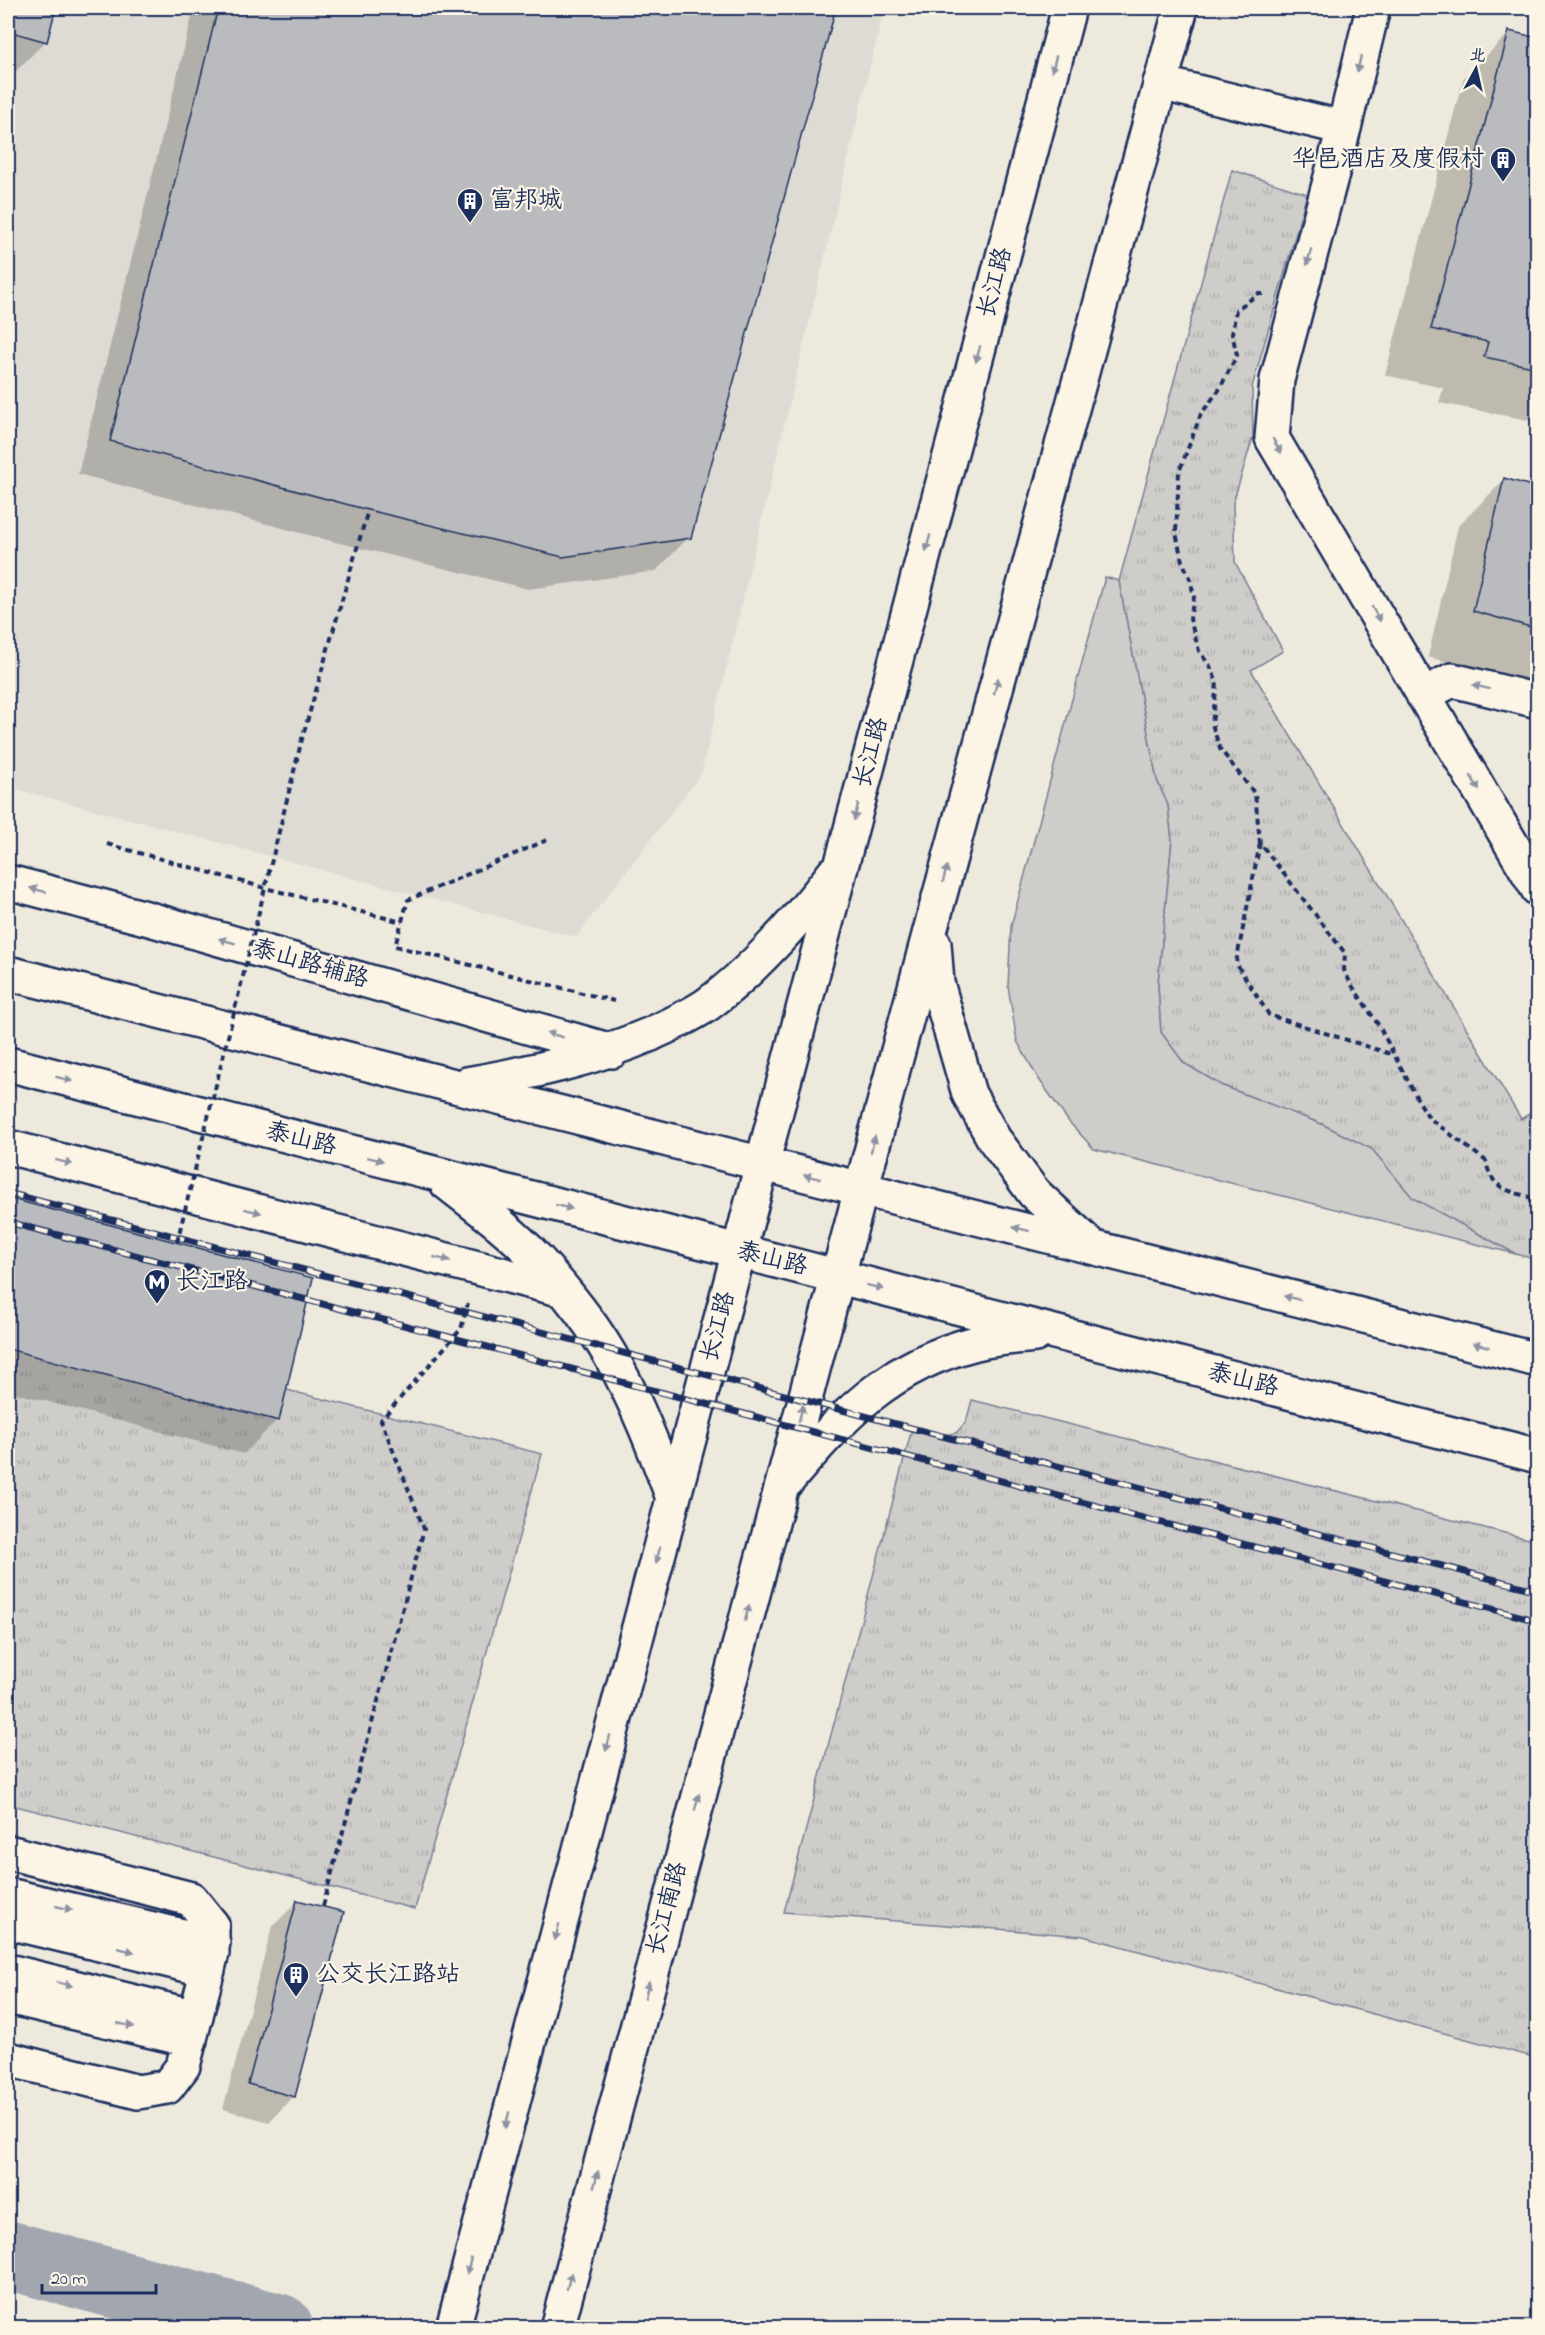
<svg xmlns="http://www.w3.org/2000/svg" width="1545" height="2335" font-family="'Indie Flower','LXGW WenKai TC',sans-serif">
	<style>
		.built { fill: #dedbd4 }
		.green { fill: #cfcdca; stroke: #757e94; stroke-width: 1.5 }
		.park { fill: url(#park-tufts); stroke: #757e94; stroke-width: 1.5 }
		.shadow { fill: #0003 }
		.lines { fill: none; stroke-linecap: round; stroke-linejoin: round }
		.river { stroke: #a2a7af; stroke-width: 69 }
		.building { fill: #babbbe; stroke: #1b2f5e; stroke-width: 1.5 }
		.minor-casing { stroke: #1b2f5e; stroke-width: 38 }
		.major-casing { stroke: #1b2f5e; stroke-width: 38 }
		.path { stroke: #1b2f5e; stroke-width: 4; stroke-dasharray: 6 4.5; stroke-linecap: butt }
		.minor { stroke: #fcf5e5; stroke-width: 33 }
		.major { stroke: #fcf5e5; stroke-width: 33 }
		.rail-casing { stroke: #1b2f5e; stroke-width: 7 }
		.rail { stroke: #fcf5e5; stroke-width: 4.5; stroke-dasharray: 14; stroke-linecap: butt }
		.path-bridge { stroke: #1b2f5e; stroke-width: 4; stroke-dasharray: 6 4.5; stroke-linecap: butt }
		.oneway { fill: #8c92a2 }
		.labels { text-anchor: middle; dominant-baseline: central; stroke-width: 4.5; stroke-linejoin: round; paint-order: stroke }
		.poi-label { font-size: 24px; fill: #1b2f5e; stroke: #fcf5e5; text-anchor: start }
		.street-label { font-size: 24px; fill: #1b2f5e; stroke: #fcf5e5 }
	</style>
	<defs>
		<pattern id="park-tufts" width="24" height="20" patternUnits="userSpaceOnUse" patternTransform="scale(1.5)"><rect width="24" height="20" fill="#cfcdca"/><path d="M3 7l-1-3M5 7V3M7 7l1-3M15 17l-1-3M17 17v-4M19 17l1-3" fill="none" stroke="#b1b0b0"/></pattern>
	</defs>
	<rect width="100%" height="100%" fill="#eee9dd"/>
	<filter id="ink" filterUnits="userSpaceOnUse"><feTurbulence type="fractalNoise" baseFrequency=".0167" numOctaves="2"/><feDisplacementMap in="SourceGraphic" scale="12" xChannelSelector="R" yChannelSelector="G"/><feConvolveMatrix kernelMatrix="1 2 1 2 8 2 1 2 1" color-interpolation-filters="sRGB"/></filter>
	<g filter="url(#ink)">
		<!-- built -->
		<path class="built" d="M8,8H884L701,774L576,937L8,787Z"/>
		<!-- green -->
		<path class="green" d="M1105,577L1119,581L1157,780L1168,805L1172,840L1158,984L1161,1032L1184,1063L1221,1085L1322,1124L1372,1149L1413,1198L1516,1254L1094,1149L1069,1122L1038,1078L1017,1041L1008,986L1011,926Z"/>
		<!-- park -->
		<path class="park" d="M1232,170L1307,194L1252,387L1253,437L1233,503L1235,562L1283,651L1251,670L1521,1119L1537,1109V1260L1516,1254L1413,1198L1372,1149L1322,1124L1221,1085L1184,1063L1161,1032L1158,984L1172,840L1168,805L1157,780L1119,581Z
			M8,1320L542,1454L415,1909L8,1804Z
			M972,1400L1537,1541V2058L1083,1936L784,1912L912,1429L937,1436L956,1433L966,1422Z"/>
		<!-- shadow -->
		<path class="shadow" d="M8,8H54L46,41L13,74L8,72Z
			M194,8H835L689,537L656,571L529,589L335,542L78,474Z
			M1509,33L1538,39V422L1439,403L1443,388L1385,375L1463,79Z
			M1538,465V687L1428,657L1458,526L1504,480L1531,488Z
			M8,1200L312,1279L277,1420L244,1454L8,1391Z
			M297,1902L294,2096L269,2122L223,2109L272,1927Z"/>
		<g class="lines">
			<!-- river -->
			<path class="river" d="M8,2255L279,2328"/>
		</g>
		<!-- building -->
		<path class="building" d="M8,8H56L47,42L8,31Z
			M218,8H836L691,538L563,557L368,510L110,441Z
			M1509,31L1538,38V368L1484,357L1488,342L1431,329Z
			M1504,478L1538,488V629L1473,611Z
			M8,1198L313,1278L279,1421L8,1349Z
			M297,1900L344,1912L295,2097L248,2084Z"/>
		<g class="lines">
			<!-- minor casing -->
			<g class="minor-casing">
				<path id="minor" d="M1373,8L1344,128L1277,380L1272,438L1538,889
					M1160,83L1344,128
					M1423,695L1452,680L1538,701
					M8,882L146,918L612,1051
					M8,1147L563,1290
					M8,1852L191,1899L212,1925V1953L183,2066L167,2087L138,2092L8,2059
					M8,1895L213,1943
					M8,1922L208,1970
					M8,1971L196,2017
					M8,1997L190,2040"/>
			</g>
			<!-- major casing -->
			<g class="major-casing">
				<path id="major" d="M934,944L937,983L969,1094L994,1139L1034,1193L1090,1245
					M8,973L1538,1360
					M8,1064L1538,1456
					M467,1084C533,1072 590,1060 651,1034C670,1025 691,1016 708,1004C755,969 798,920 834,873
					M447,1183C478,1207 511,1231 538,1260C564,1289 591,1322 610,1355C636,1400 655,1450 673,1498
					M787,1481C843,1415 889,1365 976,1343C995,1338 1016,1337 1035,1335
					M453,2328L1069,8
					M557,2328L933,920L1181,8"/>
			</g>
			<!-- path -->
			<path class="path" d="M1263,294H1258L1236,310L1232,334L1237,355L1219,390L1201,414L1179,472L1176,532L1182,561L1190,578L1194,597L1190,619L1199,651L1210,666L1217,683L1212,724L1220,749L1255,794L1260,843L1345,953L1344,970L1351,984L1379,1026L1417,1098L1429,1118L1486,1161C1492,1193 1512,1190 1538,1200
				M547,840L408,900L395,946L614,1001
				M1260,843L1236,963L1269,1015L1394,1055
				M107,844L265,888L402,922
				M323,1906L424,1529L381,1420L461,1329L468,1303"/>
			<!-- minor -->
			<use href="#minor" class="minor"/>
			<!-- major -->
			<use href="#major" class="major"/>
			<!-- rail casing -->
			<g class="rail-casing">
				<path id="rail" d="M8,1193L1538,1591
					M8,1222L1538,1621"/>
			</g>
			<!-- rail -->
			<use href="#rail" class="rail"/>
			<!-- path-bridge -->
			<path class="path-bridge" d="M177,1242L302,739L368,510"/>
		</g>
		<!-- one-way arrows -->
		<defs><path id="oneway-solid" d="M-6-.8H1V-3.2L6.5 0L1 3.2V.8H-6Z" transform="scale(1.5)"/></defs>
		<g class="oneway">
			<use href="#oneway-solid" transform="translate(1054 64) rotate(105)"/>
			<use href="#oneway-solid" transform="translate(1359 64) rotate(103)"/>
			<use href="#oneway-solid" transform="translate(1309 257) rotate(105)"/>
			<use href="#oneway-solid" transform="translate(978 354) rotate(105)"/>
			<use href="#oneway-solid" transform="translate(1277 446) rotate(60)"/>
			<use href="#oneway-solid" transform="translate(928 543) rotate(105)"/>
			<use href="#oneway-solid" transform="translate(1376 614) rotate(60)"/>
			<use href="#oneway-solid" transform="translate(996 686) rotate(-75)"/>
			<use href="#oneway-solid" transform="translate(1481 687) rotate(-166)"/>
			<use href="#oneway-solid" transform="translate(1475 783) rotate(60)"/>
			<use href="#oneway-solid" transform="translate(856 812) rotate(105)"/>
			<use href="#oneway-solid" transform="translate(945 874) rotate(-75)"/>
			<use href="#oneway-solid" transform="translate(38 890) rotate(-165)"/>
			<use href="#oneway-solid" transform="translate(227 941) rotate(-164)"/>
			<use href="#oneway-solid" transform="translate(555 1035) rotate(-164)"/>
			<use href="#oneway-solid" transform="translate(64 1079) rotate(15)"/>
			<use href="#oneway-solid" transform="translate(873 1144) rotate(-75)"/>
			<use href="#oneway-solid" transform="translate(375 1159) rotate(14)"/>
			<use href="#oneway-solid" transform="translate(64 1162) rotate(14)"/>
			<use href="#oneway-solid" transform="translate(812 1177) rotate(-166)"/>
			<use href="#oneway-solid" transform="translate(564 1207) rotate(14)"/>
			<use href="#oneway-solid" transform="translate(253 1211) rotate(14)"/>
			<use href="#oneway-solid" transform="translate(1021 1229) rotate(-166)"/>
			<use href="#oneway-solid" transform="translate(442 1259) rotate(14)"/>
			<use href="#oneway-solid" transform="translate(875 1287) rotate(14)"/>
			<use href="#oneway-solid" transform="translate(1292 1298) rotate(-166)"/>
			<use href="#oneway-solid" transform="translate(1481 1345) rotate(-166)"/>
			<use href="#oneway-solid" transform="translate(801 1413) rotate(-75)"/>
			<use href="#oneway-solid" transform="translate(658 1555) rotate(105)"/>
			<use href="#oneway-solid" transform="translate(747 1613) rotate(-75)"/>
			<use href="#oneway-solid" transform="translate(608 1743) rotate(105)"/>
			<use href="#oneway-solid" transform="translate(697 1802) rotate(-75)"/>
			<use href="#oneway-solid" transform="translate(64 1908) rotate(13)"/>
			<use href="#oneway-solid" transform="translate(557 1932) rotate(105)"/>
			<use href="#oneway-solid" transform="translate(126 1950) rotate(13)"/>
			<use href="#oneway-solid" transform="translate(64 1984) rotate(14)"/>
			<use href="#oneway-solid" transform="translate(647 1990) rotate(-75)"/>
			<use href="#oneway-solid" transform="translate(126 2025) rotate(13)"/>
			<use href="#oneway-solid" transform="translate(507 2120) rotate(105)"/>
			<use href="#oneway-solid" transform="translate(596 2179) rotate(-75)"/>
			<use href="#oneway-solid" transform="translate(469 2266) rotate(104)"/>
			<use href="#oneway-solid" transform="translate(569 2281) rotate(-75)"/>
		</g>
	</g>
	<!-- icons -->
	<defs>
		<g id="building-pin" transform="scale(1.35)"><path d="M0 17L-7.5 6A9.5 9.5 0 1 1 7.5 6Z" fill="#1b2f5e" stroke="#fcf5e5"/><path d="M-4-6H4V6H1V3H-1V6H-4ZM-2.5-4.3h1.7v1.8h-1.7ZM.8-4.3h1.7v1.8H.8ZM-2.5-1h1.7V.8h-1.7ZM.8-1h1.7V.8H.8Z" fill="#fff"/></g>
		<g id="metro-pin" transform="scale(1.35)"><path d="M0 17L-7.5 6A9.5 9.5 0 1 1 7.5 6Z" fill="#1b2f5e" stroke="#fcf5e5"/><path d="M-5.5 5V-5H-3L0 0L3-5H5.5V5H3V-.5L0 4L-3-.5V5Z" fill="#fff"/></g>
	</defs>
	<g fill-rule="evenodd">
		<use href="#building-pin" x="1503" y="160"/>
		<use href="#building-pin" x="470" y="201"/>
		<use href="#metro-pin" x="157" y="1282"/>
		<use href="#building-pin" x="296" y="1975"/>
	</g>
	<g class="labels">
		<!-- poi labels -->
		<g class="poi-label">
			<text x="1484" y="160" text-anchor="end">华邑酒店及度假村</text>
			<text x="490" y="201">富邦城</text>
			<text x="176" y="1282">长江路</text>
			<text x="316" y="1975">公交长江路站</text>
		</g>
		<!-- street labels -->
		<g class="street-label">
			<text transform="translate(996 283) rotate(-75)">长江路</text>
			<text transform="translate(872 753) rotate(-75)">长江路</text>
			<text transform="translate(310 965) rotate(16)">泰山路辅路</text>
			<text transform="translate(301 1140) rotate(14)">泰山路</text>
			<text transform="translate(772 1260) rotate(14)">泰山路</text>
			<text transform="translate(719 1327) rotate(-75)">长江路</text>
			<text transform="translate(1243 1381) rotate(14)">泰山路</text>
			<text transform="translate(668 1909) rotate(-75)">长江南路</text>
		</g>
	</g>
	<!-- margin -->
	<rect width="1545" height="2335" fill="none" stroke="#fcf5e5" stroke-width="30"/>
	<rect x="15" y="15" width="1515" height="2305" fill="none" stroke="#1b2f5e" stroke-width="2" filter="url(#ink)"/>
	<!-- north arrow -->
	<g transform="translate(1476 69) rotate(8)" stroke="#fcf5e5" stroke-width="4.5" paint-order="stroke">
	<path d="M0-4.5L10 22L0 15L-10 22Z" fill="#1b2f5e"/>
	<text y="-9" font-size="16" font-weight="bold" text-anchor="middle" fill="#1b2f5e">北</text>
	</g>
	<!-- scale -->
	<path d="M42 2284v9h114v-9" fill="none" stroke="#1b2f5e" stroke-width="3"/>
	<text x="51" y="2284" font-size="18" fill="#1b2f5e" stroke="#fcf5e5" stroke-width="4.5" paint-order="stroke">20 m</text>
</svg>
